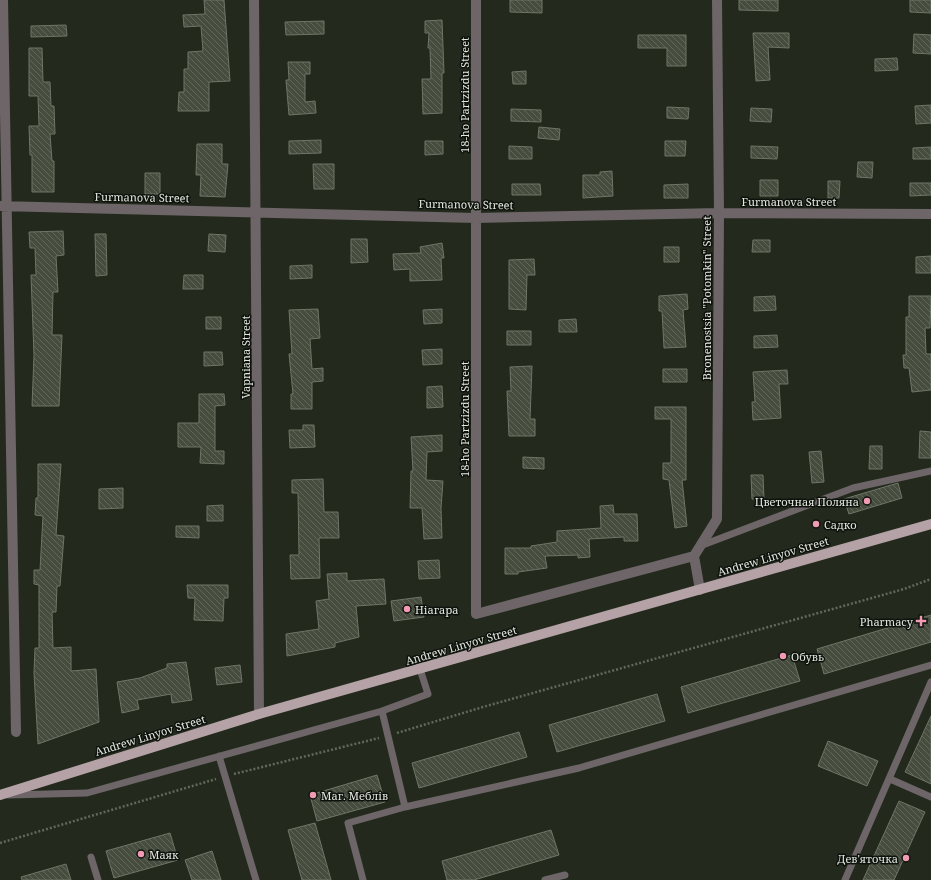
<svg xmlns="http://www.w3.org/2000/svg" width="931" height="880" font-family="'Noto Serif',serif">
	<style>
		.building { fill: url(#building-back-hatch); stroke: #6e7667 }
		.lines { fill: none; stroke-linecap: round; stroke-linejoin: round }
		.path { stroke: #62685c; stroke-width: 2.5; stroke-dasharray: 2 2; stroke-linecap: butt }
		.lane { stroke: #6d6567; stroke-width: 7 }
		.street { stroke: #6d6567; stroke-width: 10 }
		.primary { stroke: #b4a2a6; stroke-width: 10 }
		.poi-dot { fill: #f19ab3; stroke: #0e120c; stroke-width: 1.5 }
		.labels { text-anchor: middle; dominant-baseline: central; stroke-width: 3; stroke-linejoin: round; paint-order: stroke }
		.street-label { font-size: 11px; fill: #e4e8e0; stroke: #0e120c }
		.poi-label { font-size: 11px; fill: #e4e8e0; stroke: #0e120c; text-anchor: start }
	</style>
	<defs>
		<pattern id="building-back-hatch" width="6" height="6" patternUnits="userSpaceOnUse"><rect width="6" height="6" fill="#464d3f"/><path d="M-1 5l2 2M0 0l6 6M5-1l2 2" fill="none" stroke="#61675a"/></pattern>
	</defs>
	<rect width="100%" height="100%" fill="#232a1d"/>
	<!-- building -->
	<path class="building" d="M204,0H224L230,81L209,82V111H178L179,92H184V69H188V52L203,51L201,26L184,27L183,15L205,14Z
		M510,0H542V13L510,12Z
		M739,0H778V11L739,10Z
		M910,0H931V13L910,12Z
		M442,20L444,73H442V113L423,114L422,79H431L430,48H428L429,33H425V21Z
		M324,21V34L286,35L285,22Z
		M66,25L67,36L31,37V26Z
		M753,33H789V48L768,47L770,80L756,81Z
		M914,34L931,35V54L913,53Z
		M638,35H686V66H667V48H638Z
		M29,48H42L43,82H50L51,106H54L55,134H50L52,161H54V192H32V155H30L29,126H39L38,96H29Z
		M897,58L898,70L875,71V59Z
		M288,62H310V74H305V102L315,101L316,113L289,115L286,80H289Z
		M526,71V84H513L512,72Z
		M931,105V123L916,124L915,106Z
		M667,107L689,108L688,119L667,118Z
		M751,108L772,109L771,122L750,121Z
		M511,109L541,110V122L511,121Z
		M539,127L560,129L559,140L538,138Z
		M321,140V153L289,154V141Z
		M425,141H443V154L425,155Z
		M665,141H686L685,156H665Z
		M197,144H222V164H228L225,197L200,196L201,175H196Z
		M509,146L532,147V159H509Z
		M751,146L778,147L777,159L751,158Z
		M931,147V159H913V148Z
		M858,162H873L872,178L857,177Z
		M313,164H334V189H314Z
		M612,171L613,196L583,198V175H600V172Z
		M145,173H160V194H145Z
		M760,180H778V196H760Z
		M828,181H840L839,198H828Z
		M910,183H931V195L910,196Z
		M512,184H540L541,195H512Z
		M688,184V198H664V185Z
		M63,231L64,255L56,256L58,292H53L52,335H62L59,406H32L34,355L31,275H36L35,248H30L29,232Z
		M95,234H106L107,275L96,276Z
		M209,234L226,235L225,252L208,251Z
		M351,239H367L368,262L351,263Z
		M753,240H770V252H752Z
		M442,243L444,258H441L442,280L410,281V269L394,270L393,254L421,253L420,247Z
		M664,247H679V262H664Z
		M931,256V273H916V257Z
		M534,259L535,275H527L526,310L509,309V260Z
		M312,265V278L290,279V266Z
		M184,275H203V289H183Z
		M687,294L688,309L683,310L686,347L664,348L662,311H659V296Z
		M775,296L776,310L754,311V297Z
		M909,296H931L930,328H925L926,354H931V390L912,392L909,368H904L903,355H906V317H909Z
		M318,309L320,338L310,339L312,369L323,368V381L312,382V409H291V394H293L289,354H292L289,310Z
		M442,309V323L424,324L423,310Z
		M206,317H221V329H206Z
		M576,319L577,332H559V320Z
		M507,331H531V345H507Z
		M777,335L778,347L754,348V336Z
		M442,349V364L423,365L422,350Z
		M204,352H222L223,365L204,366Z
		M532,366L530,419H535V436H509L507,391H511L510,367Z
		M663,369H687V382H663Z
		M787,370L788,384H779L781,418L753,420L752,402H755L753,372Z
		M442,386L443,407L427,408V387Z
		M199,394H224L225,405L215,406V451H224V464L200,463L201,447H178V423H199Z
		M655,407H686V480H682L687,526L675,528L669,480L663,479V463H671V419H655Z
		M303,425H314L315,447L290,448L289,430H303Z
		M920,431L931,432V458H919Z
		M442,435V451L427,452L426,480L443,481L441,508L442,538L424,539L422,508H410L411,471H413L411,437Z
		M870,446H882V469H869Z
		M821,451L824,482L812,483L809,452Z
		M523,457L544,458V469L523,468Z
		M38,464H61L56,535L64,536L60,586H57L56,612H52L53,648L71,647V671L96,669L99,722L38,744L34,673L35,648H39V585L34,584V570H40L43,516L35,515L36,498H38Z
		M751,475H763L764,499H752Z
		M323,479L324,512H338L339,538H319L320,578L291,579L290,555H299L298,493H292V480Z
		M898,483L902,498L849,514L844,499Z
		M123,488V508L99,509V489Z
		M223,505V521H207V506Z
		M613,505L614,514H637L638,541H624V537L589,539L590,557L578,558V555L545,556L547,568L518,572V574H505V548H531V546L557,542V531L601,528L600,506Z
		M176,526H199V538L176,537Z
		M439,560L440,578L419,579L418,561Z
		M347,573V581L384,579L386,604L356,606L359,637L335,643V647L287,656L286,634L319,629L316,601L329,599L327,574Z
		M187,585H228V598H224L223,621L194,620L195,598H188Z
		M421,597L424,617L394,621L391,601Z
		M931,615V642L824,674L817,649Z
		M792,655L800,681L688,713L681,687Z
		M186,662L192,700L172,703L171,694L137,700L139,709L122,713L117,682L140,678L167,668V664Z
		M240,665L242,682L217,685L215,668Z
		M657,694L665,721L557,752L549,725Z
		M931,716V784L905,772Z
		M519,732L527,757L419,788L412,763Z
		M828,741L878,761L867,786L818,766Z
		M377,775L385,802L317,821L310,795Z
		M899,801L925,812L894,880H863Z
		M315,823L331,880H302L288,830Z
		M551,830L559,855L474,880H447L442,861Z
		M170,833L178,860L114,878L106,851Z
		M212,851L221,880H192L185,860Z
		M66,864L71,880H22L21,877Z"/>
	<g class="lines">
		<!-- path -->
		<path class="path" d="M397,733L483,707L904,589L931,579
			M234,774L379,738
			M0,843L216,779"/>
		<!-- lane -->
		<path class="lane" d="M700,546L853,488L931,471
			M382,711L405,807
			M219,756L256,880
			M890,779L931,797
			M8,795L87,793L382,711L428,694L420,669
			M91,857L98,880
			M363,880L348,823L405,807L579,768L931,665
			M545,880L565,875
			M845,880L931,682"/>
		<!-- street -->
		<path class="street" d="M3,0L16,732
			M254,0L259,714
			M476,0V614L694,556
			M0,206L476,218L719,213L931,214
			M700,590L694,556L717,519L719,213L717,0"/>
		<!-- primary -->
		<path class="primary" d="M0,795L259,714L931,524"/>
	</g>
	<!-- markers -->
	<g class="poi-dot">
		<circle cx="867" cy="501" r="4"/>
		<circle cx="816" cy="524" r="4"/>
		<circle cx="407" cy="609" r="4"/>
		<path d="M919 615h4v4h4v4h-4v4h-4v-4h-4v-4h4z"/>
		<circle cx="783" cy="656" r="4"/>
		<circle cx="313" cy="795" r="4"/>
		<circle cx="141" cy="854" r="4"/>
		<circle cx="906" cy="858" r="4"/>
	</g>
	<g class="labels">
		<!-- street labels -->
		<g class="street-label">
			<text transform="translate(464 95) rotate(-90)">18-ho Partzizdu Street</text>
			<text transform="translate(142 197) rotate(1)">Furmanova Street</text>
			<text x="789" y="201">Furmanova Street</text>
			<text transform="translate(466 204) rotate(1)">Furmanova Street</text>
			<text transform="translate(706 298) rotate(-90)">Bronenostsia "Potomkin" Street</text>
			<text transform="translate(245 357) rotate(-90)">Vapniana Street</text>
			<text transform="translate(464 419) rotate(-90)">18-ho Partzizdu Street</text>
			<text transform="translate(773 556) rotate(-16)">Andrew Linyov Street</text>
			<text transform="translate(461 645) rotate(-16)">Andrew Linyov Street</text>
			<text transform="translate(150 735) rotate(-17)">Andrew Linyov Street</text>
		</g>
		<!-- poi labels -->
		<g class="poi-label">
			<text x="859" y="501" text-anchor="end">Цветочная Поляна</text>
			<text x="824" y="524">Садко</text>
			<text x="415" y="609">Ніагара</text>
			<text x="913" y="621" text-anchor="end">Pharmacy</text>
			<text x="791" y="656">Обувь</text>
			<text x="321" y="795">Маг. Меблів</text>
			<text x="149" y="854">Маяк</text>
			<text x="898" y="858" text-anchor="end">Дев'яточка</text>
		</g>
	</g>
</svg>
